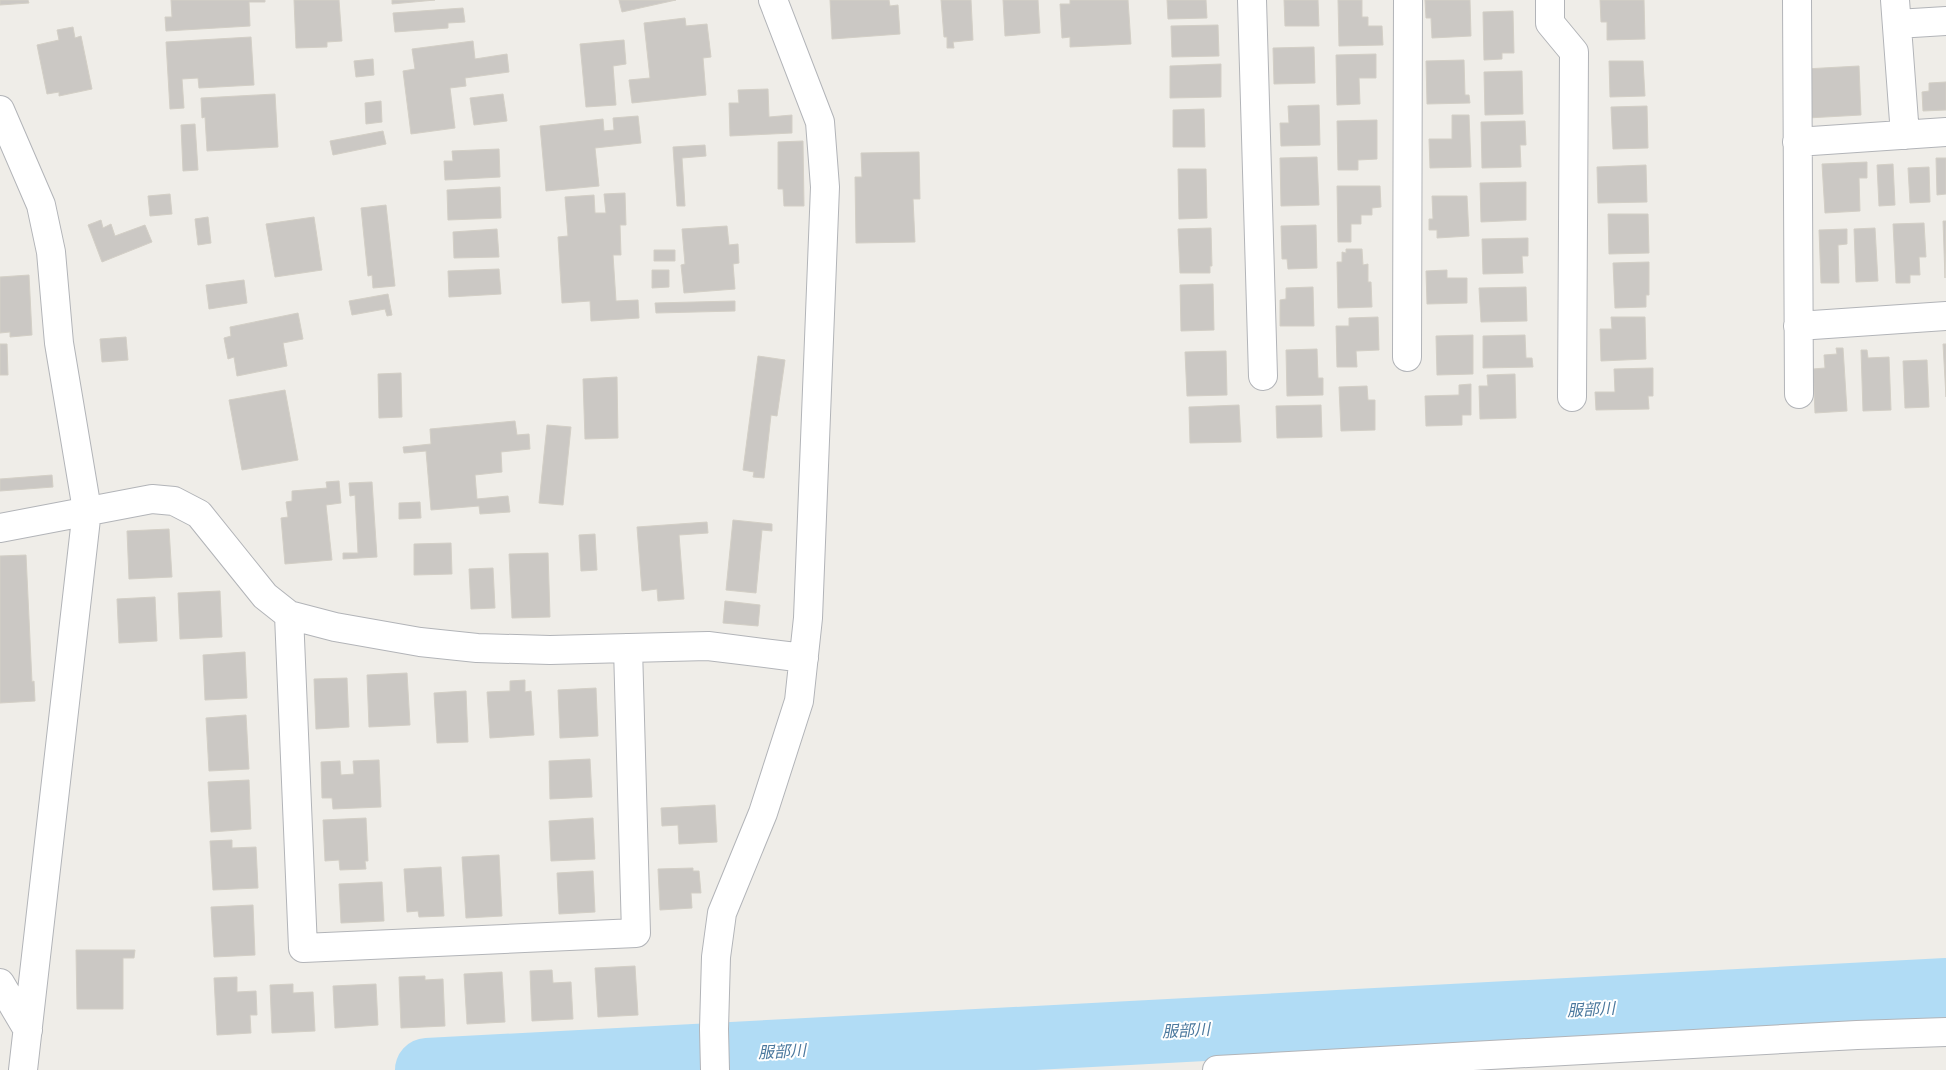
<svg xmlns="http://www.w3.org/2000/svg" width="1946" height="1070" font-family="'PT Sans Narrow','Noto Sans JP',sans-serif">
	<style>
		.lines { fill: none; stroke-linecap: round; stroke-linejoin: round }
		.river { stroke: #b1dcf5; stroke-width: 64 }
		.building { fill: #cbc8c4; stroke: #d3cfc6 }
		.minor-casing { stroke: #b2b4b8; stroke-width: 30 }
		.minor { stroke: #fff; stroke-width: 28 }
		.labels { text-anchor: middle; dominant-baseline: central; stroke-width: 4; stroke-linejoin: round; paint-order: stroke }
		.water-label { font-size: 16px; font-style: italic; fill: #4c799e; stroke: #fff }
	</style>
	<rect width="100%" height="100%" fill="#efede8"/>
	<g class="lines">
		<!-- river -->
		<path class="river" d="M427,1070L1946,990"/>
	</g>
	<!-- building -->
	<path class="building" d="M0,0H28L29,3L0,5Z
		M171,0H265V2H249L250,26L166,31L165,17H172Z
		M294,0H339L342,41L327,42V47L296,48Z
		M392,0H435L392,4Z
		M619,0H676L622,12Z
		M830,0H889L890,6L898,5L900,34L832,39Z
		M941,0H971L973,40L953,42L954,48H947V37H944Z
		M1003,0H1038L1040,33L1005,36Z
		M1070,0H1128L1131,44L1070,47V37L1062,38L1060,4H1070Z
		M1167,0H1206L1207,18L1168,19Z
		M1284,0H1318L1319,26H1285Z
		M1338,0H1362V17H1368V26H1382L1383,45L1339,46Z
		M1425,0H1470L1471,36L1432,38L1431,18H1426Z
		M1600,0H1644L1645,39L1607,40V22H1601Z
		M463,8L465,22L448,23V28L395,32L393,13Z
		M1513,11L1514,53H1502V59L1484,60L1483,12Z
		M685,18L686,26L707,24L711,57L703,58L706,95L632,103L629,80L650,78L644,23Z
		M1218,25L1219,56L1172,57L1171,26Z
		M73,27L75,38L81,36L92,89L59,96V92L47,94L37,45L59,40L57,30Z
		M251,37L254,85L199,88L198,78L182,79L184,108L170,109L166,42Z
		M624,40L626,64L613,66L616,105L586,107L580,44Z
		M473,41L475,59L507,54L509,72L465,78L466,86L450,88L455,128L411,134L403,71L415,69L412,49Z
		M1314,47L1315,83L1274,84L1273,48Z
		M1376,54V78H1359L1360,104L1337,105L1336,55Z
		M373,59L374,75L356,77L354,61Z
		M1464,60L1465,95H1469L1470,103L1427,104L1426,61Z
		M1609,61H1643L1645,96L1610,97Z
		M1221,64V97L1170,98V66Z
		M1859,66L1861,115L1807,118L1805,69Z
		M1522,71L1523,114L1485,115L1484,72Z
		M1946,82V110L1923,111L1922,92L1929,91V83Z
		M768,89L769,117L792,115V133L730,136L729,103H739L738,90Z
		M275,94L278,147L207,151L205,117L202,118L201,98Z
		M503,94L507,121L474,125L470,98Z
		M381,101L382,122L366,124L365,103Z
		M1319,105L1320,145L1281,146L1280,123H1289L1288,106Z
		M1647,106L1648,148L1613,149L1611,107Z
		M1204,109L1205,147H1173V110Z
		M1452,115H1469L1471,167L1430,168L1429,139H1452Z
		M638,116L641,143L595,148L599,186L546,191L540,126L603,119L604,131L614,130L613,118Z
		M1377,120V159L1358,160V170H1338L1337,121Z
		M1525,121L1526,145H1520L1521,167L1482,168L1481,122Z
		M195,124L198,170L183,171L181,125Z
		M383,131L386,144L333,155L330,141Z
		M803,141L804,206H784L783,189H778V142Z
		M705,145L706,156L682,158L685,206H677L673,147Z
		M499,149L500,177L445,180L444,161H453L452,151Z
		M919,152L920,199H913L915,242L856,243L855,177H862L861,153Z
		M1317,157L1319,205L1281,206L1280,158Z
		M1936,158H1946V194L1937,195Z
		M1867,162V178H1859L1860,211L1825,213L1822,164Z
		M1893,164L1895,205L1879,206L1877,165Z
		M1646,165L1647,202L1598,203L1597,167Z
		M1929,167L1930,202L1910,203L1908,168Z
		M1178,169H1206L1207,218L1179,219Z
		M1526,182V220L1481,222L1480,183Z
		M1337,186H1380L1381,207L1372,208V215H1361V224H1351V242H1338Z
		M500,187L501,218L448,220L447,190Z
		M625,193L626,225H620L621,255H613L616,301L638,300L639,318L591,321L590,301L562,303L558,237L568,236L565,197L594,195L595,213H606L604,194Z
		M170,194L172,214L150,216L148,196Z
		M1432,196H1467L1469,236L1437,238V230H1429V219H1433Z
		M386,205L395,286L373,288L372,275L368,276L361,208Z
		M1608,214H1648L1649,253L1609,254Z
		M208,217L211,243L198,245L195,219Z
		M314,217L322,270L275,277L266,224Z
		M101,220L103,228L111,224L115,236L145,225L152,242L102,262L88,225Z
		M1943,221H1946L1945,278Z
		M1924,223L1926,257H1919L1920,275H1910V283H1896L1893,224Z
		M1316,225L1317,268L1288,269L1287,259H1282L1281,226Z
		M727,226L729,245L738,244L739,263L733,264L735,289L684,293L681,265L685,264L682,229Z
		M1211,228L1212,266H1210V273H1180L1178,229Z
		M1875,228L1878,281L1856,282L1854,229Z
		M497,229L499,257L454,258L453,232Z
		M1847,229V244L1838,245L1839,283H1821L1819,230Z
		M1528,238V256H1522L1523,273L1483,274L1482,239Z
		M1346,249H1362L1363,265L1368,264V282H1371L1372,307L1338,308L1337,262H1342V252L1346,253Z
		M654,250H675V261H654Z
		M1649,262V295H1646V307L1615,308L1613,263Z
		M499,269L501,294L449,297L448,271Z
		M652,270H669V287L652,288Z
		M1447,270V278H1467V303L1427,304L1426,271Z
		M29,275L32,335L10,337V332L0,333V277Z
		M244,280L247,303L209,309L206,285Z
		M1213,284L1214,330L1181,331L1180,285Z
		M1313,287L1314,326H1280V300L1286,299V288Z
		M1526,287L1527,321L1481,322L1479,288Z
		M388,294L392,315L387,316L385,309L352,315L349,301Z
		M735,301V311L656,313L655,303Z
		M298,313L303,339L283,343L287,366L237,376L234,357L228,359L224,338L231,336L230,327Z
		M1378,317L1379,350L1356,351L1357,367H1337L1336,326H1349V318Z
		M1611,317H1645L1646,359L1601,361L1600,329H1612Z
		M1473,335V374L1437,375L1436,336Z
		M1525,335L1526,358H1532L1533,367L1483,368V336Z
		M126,337L128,360L102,362L100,339Z
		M0,344H7L8,375H0Z
		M1943,344H1946V397Z
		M1836,348H1843L1847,411L1815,413L1813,369L1825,368L1824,355L1837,354Z
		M1317,349L1318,378H1323V395L1287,396L1286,350Z
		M1861,350H1867L1868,358L1889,357L1891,410L1863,411Z
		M1226,351L1227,395L1187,396L1185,352Z
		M758,356L785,360L777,416L771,415L764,478L753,477L754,472L743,470Z
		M1927,360L1929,407L1905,408L1903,361Z
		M1653,368V396H1648L1649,409L1596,410L1595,392H1615L1614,369Z
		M401,373L402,417L379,418L378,374Z
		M1515,374L1516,418L1480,419L1479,386H1488L1487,375Z
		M617,377L618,438L585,439L583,379Z
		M1471,384V415H1462V425L1426,426L1425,396L1459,395V385Z
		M1367,386L1368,400H1375V430L1341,431L1339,387Z
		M285,390L298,460L242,470L229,400Z
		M1239,405L1241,442L1190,443L1189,407Z
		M1321,405L1322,437L1277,438L1276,406Z
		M515,421L517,435L529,434L530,449L501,452L502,472L475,475L477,499L508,496L510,512L480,514L479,506L431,510L426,451L404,453L403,447L431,444L430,429Z
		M547,425L571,427L563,505L539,503Z
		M52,475L53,487L0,491V479Z
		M339,481L341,503L326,505L332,560L285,564L281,518L288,517L286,502L292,501V491L327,488L326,482Z
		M372,482L377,557L343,559V553H358L355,495L350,496L349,483Z
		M420,502L421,518L399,519V503Z
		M733,520L772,524V531L762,530L756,593L726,590Z
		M707,522L708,533L679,535L684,599L658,601L657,589L642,591L637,527Z
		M169,529L172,577L129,579L127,531Z
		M595,534L597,570L581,571L579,535Z
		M451,543L452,574L414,575V544Z
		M548,553L550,617L512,618L509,554Z
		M26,555L32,682L34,681L35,701L0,703V556Z
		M493,568L495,608L471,609L469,569Z
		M220,591L222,637L180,639L178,593Z
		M155,597L157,641L119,643L117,599Z
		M725,601L760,605L758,626L723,623Z
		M245,652L247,698L205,700L203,655Z
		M407,673L410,725L369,727L367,675Z
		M347,678L349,727L316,729L314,679Z
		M525,680V692L531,691L534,735L490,738L487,692L510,691V681Z
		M596,688L598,736L560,738L558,690Z
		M466,691L468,742L437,743L434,693Z
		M246,715L249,769L209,771L206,718Z
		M590,759L592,797L550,799L549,761Z
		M379,760L381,807L333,809L332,798H322L321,762L340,761L341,775L354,774L353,761Z
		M249,780L251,829L211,832L208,782Z
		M715,805L717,842L679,844L678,825L662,826L661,808Z
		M366,818L368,861H365L366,869L340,870L339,860L325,861L323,820Z
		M593,818L595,859L551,861L549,821Z
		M232,840V848L256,847L258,888L213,890L210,841Z
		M499,855L502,916L466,918L462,857Z
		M441,867L444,916L419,917L418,911L407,912L404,869Z
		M693,868V871H699L701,893H691L692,908L660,910L658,869Z
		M593,871L595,912L559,914L557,873Z
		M382,882L384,921L341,923L339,884Z
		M253,905L255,955L214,957L211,907Z
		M76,950H135L134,958H123V1009H77Z
		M635,966L638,1015L598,1017L595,968Z
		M552,970L553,983L571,982L573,1019L532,1021L530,971Z
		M502,972L505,1022L467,1024L464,974Z
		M425,976V980L443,979L445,1026L401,1028L399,977Z
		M237,977V992L256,991L257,1015H250L251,1033L217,1035L214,978Z
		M293,984V993L313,992L315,1031L272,1033L270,985Z
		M376,984L378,1025L335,1028L333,986Z"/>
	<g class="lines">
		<!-- minor casing -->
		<g class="minor-casing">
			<path id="minor" d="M1252,0L1263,376
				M1550,0V23L1574,52L1572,397
				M1797,0L1799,394
				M1895,0L1905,135
				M1897,24L1946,21
				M0,110L41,205L51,252L59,343L87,510L23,1070
				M1797,142L1946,132
				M1798,326L1946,316
				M1407,357L1408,0
				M0,528L152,499L174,501L199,514L265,596L289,615L335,627L420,642L477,648L550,650L708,646L804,658
				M289,615L303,948L636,933L628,648
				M0,983L28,1030
				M715,1070L714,1029L716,957L722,913L763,813L799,701L808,618L825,187L820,122L773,0
				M1217,1070L1857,1035L1946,1032"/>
		</g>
		<!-- minor -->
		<use href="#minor" class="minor"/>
	</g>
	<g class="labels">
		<!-- water labels -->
		<g class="water-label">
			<text transform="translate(1591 1009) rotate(-3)">服部川</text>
			<text transform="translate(1186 1030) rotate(-3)">服部川</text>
			<text transform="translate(782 1051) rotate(-3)">服部川</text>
		</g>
	</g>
</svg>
